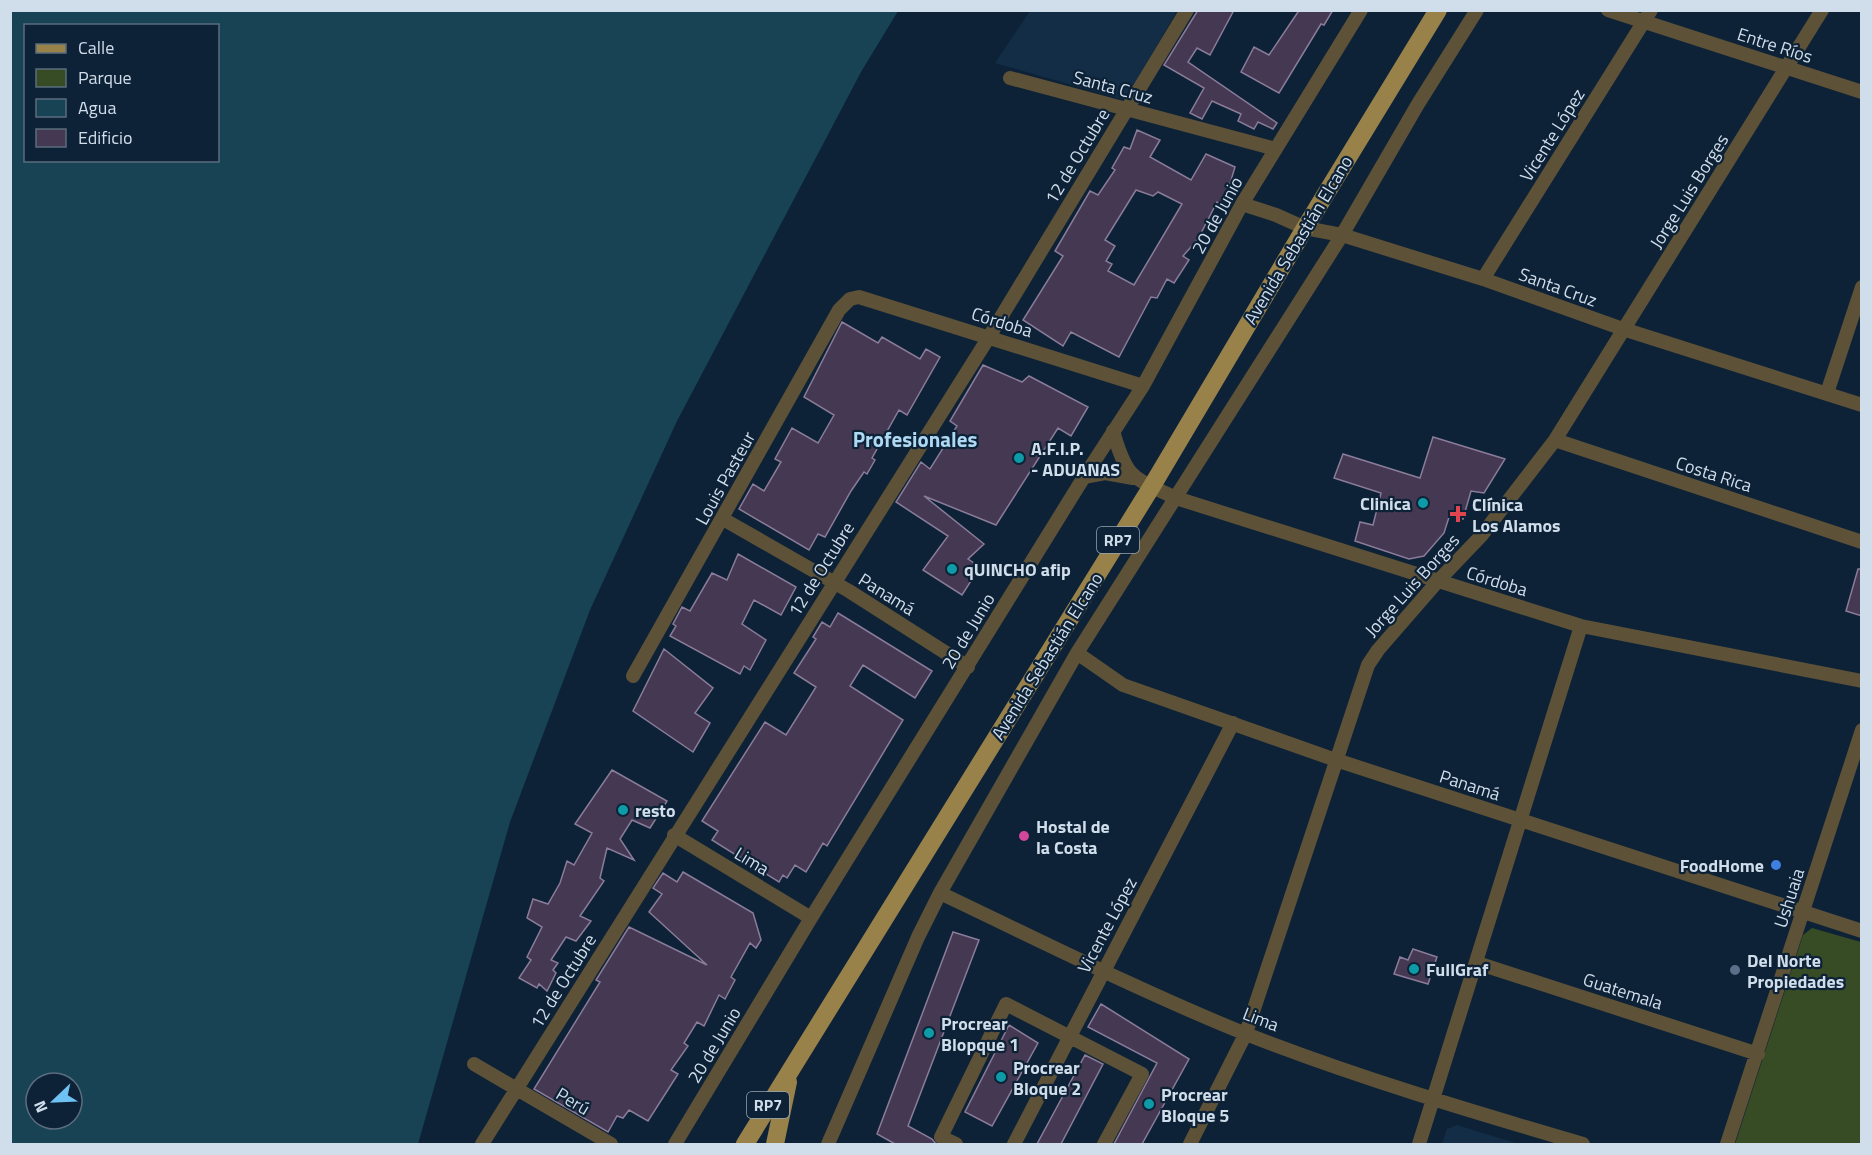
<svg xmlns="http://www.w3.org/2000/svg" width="1872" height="1155" font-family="'Titillium Web',sans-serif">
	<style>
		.built { fill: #122d45 }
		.green { fill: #374c25 }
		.water { fill: #174354; fill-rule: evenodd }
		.building { fill: #443852; stroke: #8a7c9a; stroke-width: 1.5; fill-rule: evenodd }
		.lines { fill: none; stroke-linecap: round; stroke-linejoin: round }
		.street { stroke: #5d5138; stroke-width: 14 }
		.primary { stroke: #99814a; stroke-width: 18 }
		.culture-dot { fill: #0f9aa8; stroke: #0d2236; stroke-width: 2 }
		.health-dot { fill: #e0444e; stroke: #0d2236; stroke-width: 2 }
		.hotel-dot { fill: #d1479c; stroke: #0d2236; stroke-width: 2 }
		.shop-dot { fill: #3f7fe0; stroke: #0d2236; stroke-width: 2 }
		.service-dot { fill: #5c6f8a; stroke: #0d2236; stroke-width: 2 }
		.labels { text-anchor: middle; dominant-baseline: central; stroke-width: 4.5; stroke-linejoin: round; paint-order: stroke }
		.shield { fill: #0d2236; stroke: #96a5b5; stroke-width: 1.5 }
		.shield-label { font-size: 16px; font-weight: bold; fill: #d0ddeb }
		.street-label { font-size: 18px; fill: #d0ddeb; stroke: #0d2236 }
		.poi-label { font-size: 18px; font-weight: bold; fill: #d0ddeb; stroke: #0d2236; text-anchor: start }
		.quarter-label { font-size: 21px; font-weight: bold; fill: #aed9f5; stroke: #0d2236 }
	</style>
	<rect width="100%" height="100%" fill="#0d2236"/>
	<!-- built -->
	<path class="built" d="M1030,11H1177L1125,100L995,63Z
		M1457,1125L1519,1144H1442L1447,1129Z"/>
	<!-- green -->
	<path class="green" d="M1812,928L1861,942V1144H1735L1803,935Z"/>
	<!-- water -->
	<path class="water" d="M10,11H898L861,72L677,421L590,610L510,822L418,1144H11ZM26,26H218V160H26ZM36,1083H72V1119H36Z"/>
	<!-- building -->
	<path class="building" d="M1198,10H1234L1210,55L1197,48L1188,62L1277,123L1273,129L1258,122L1254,129L1238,121L1241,114L1212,101L1202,119L1190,113L1204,88L1164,65Z
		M1296,10H1333L1324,25L1321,24L1279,93L1241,72L1254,47L1269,55L1298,12Z
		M1137,130L1160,140L1150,157L1191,180L1206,154L1235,167L1226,197L1222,205L1217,202L1198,239L1183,256L1189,260L1174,283L1167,279L1157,298L1151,297L1119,357L1071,332L1063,346L1023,320L1063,256L1055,251L1090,191L1098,195L1115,170L1112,168L1124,147L1130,149ZM1136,190L1153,196L1158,192L1182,204L1134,285L1108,271L1112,264L1106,261L1115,246L1105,240Z
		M842,322L878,343L882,337L920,359L926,349L940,357L907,415L899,410L872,458L875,460L867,474L864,472L851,491L825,537L818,534L809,550L739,509L753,484L764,491L781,462L775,459L792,428L818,443L834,415L804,397Z
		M983,365L1022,382L1029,376L1088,407L1071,436L1058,428L996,525L924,496L984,544L968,559L980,567L962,595L923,570L948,536L896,502L921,462L930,469L957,426L950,421Z
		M1433,437L1505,459L1484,493L1471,491L1463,519L1450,514L1444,533L1424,556L1409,559L1355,541L1360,522L1373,525L1381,493L1334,478L1343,454L1420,478Z
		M738,554L796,587L781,615L754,600L742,624L766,640L750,670L744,666L740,674L670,636L676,626L673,624L682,607L690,611L712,573L727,580Z
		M1858,569H1862V616L1846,611Z
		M838,613L932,671L915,698L863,665L850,686L903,720L827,846L823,843L806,872L795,865L787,878L783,875L779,882L712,840L718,831L702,821L765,722L786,735L816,687L794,673L816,639L813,637L822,622L830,627Z
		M664,649L713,688L695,713L710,723L693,752L633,711Z
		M612,770L667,801L650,828L632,820L620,839L634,860L607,848L600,878L604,881L580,916L591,921L576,941L566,937L551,960L558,963L553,970L556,973L547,991L539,984L537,988L519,978L531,960L527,957L542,927L527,918L533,899L548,904L560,883L567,861L574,865L592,833L575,824Z
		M683,872L753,913L761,940L756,948L750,943L731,977L735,980L725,999L719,995L704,1026L697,1022L684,1043L688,1046L671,1070L678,1074L648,1121L629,1110L623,1118L617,1116L608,1132L534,1089L600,982L596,980L629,927L707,965L649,912L662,894L653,888L663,873L677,882Z
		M953,932L979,940L908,1126L932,1139L936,1144H895L877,1134Z
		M1413,949L1437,957L1428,984L1394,974L1400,957L1408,960Z
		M1101,1004L1189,1059L1142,1144H1114L1157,1063L1088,1027Z
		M1009,1025L1038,1043L992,1126L965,1112Z
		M1085,1055L1103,1064L1061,1144H1037Z"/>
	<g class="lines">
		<!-- street -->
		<path class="street" d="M1608,10L1862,92
			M1010,78L1276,149
			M1242,204L1276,215L1305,228L1342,235L1483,279L1623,329L1862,405
			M1483,279L1651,10
			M1827,393L1862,287
			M1113,431C1127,480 1132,477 1176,498L1581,626L1862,681
			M1555,440L1862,542
			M1084,477L1105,473L1133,478
			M723,519L849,591L968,667
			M1077,653L1123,685L1336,760L1862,931
			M633,676L839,310L850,299L859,297L1143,386
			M674,835L811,918
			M940,893C1041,941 1142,992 1246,1034C1356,1077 1470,1111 1583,1144
			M1477,963L1758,1054
			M474,1064L611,1144
			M482,1144L989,337L1187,10
			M675,1144L811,918L1084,477L1143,386L1242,204L1361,10
			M828,1144L918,937L940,893L1077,653L1342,235L1418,104L1477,10
			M956,1144L941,1137L1006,1004L1142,1074L1104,1144
			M1014,1144L1233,723
			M1190,1144L1246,1033L1368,665L1378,650L1438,581L1481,536L1555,440L1822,10
			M1419,1144L1581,626
			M1727,1144L1862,730"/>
		<!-- primary -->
		<path class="primary" d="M745,1144L1152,486L1305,228L1438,10
			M775,1144L788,1082"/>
	</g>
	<!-- markers -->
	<g class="culture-dot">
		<circle cx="1019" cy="458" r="6"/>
		<circle cx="1423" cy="503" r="6"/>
		<circle cx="952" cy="569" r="6"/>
		<circle cx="623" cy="810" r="6"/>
		<circle cx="1414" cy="969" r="6"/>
		<circle cx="929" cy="1033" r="6"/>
		<circle cx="1001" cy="1077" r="6"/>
		<circle cx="1149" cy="1104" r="6"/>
	</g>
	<path class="health-dot" d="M1455 505h6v6h6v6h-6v6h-6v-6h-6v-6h6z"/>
	<circle class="hotel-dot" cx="1024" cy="836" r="6"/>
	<circle class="shop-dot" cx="1776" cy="865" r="6"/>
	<circle class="service-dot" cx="1735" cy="970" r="6"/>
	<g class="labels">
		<!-- shield labels -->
		<g class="shield">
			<rect x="1097" y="527" width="42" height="26" rx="4.5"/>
			<rect x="747" y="1092" width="42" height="26" rx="4.5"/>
		</g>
		<g class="shield-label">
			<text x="1118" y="540">RP7</text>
			<text x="768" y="1105">RP7</text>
		</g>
		<!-- street labels -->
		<g class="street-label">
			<text transform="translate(1775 45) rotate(18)">Entre Ríos</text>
			<text transform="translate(1113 87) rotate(15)">Santa Cruz</text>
			<text transform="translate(1552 135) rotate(-58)">Vicente López</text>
			<text transform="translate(1077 156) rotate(-59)">12 de Octubre</text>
			<text transform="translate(1689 191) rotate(-58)">Jorge Luis Borges</text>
			<text transform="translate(1217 215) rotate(-61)">20 de Junio</text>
			<text transform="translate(1298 240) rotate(-59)">Avenida Sebastián Elcano</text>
			<text transform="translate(1558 287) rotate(20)">Santa Cruz</text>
			<text transform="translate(1002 322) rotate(17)">Córdoba</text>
			<text transform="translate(1714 474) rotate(18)">Costa Rica</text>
			<text transform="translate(725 478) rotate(-61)">Louis Pasteur</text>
			<text transform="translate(821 569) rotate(-58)">12 de Octubre</text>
			<text transform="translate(1497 581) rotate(17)">Córdoba</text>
			<text transform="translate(1412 585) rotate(-48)">Jorge Luis Borges</text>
			<text transform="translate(887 594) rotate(32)">Panamá</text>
			<text transform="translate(968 631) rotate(-59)">20 de Junio</text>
			<text transform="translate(1047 656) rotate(-58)">Avenida Sebastián Elcano</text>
			<text transform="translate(1470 785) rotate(18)">Panamá</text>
			<text transform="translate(752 861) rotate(31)">Lima</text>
			<text transform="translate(1789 898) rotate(-72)">Ushuaia</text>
			<text transform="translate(1107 925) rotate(-62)">Vicente López</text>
			<text transform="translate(563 981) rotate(-58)">12 de Octubre</text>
			<text transform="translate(1623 991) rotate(18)">Guatemala</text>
			<text transform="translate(1261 1019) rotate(21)">Lima</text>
			<text transform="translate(714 1045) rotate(-59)">20 de Junio</text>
			<text transform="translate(573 1101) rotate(31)">Perú</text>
		</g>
		<!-- poi labels -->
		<g class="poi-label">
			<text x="1031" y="448">A.F.I.P.<tspan x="1031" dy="21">- ADUANAS</tspan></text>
			<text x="1411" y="503" text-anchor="end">Clinica</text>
			<text x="1472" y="504">Clínica<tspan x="1472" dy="21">Los Alamos</tspan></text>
			<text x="964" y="569">qUINCHO afip</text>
			<text x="635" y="810">resto</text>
			<text x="1036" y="826">Hostal de<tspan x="1036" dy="21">la Costa</tspan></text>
			<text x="1764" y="865" text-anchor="end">FoodHome</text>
			<text x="1747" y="960">Del Norte<tspan x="1747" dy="21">Propiedades</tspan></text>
			<text x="1426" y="969">FullGraf</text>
			<text x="941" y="1023">Procrear<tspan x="941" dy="21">Blopque 1</tspan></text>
			<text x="1013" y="1067">Procrear<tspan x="1013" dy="21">Bloque 2</tspan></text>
			<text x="1161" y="1094">Procrear<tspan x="1161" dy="21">Bloque 5</tspan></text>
		</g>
		<!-- quarter labels -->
		<g class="quarter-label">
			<text x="915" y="439">Profesionales</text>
		</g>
	</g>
	<!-- border -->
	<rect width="1872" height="1155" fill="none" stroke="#d0ddeb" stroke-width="24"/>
	<!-- legend -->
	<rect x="24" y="24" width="195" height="138" fill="#0d2236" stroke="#5b6d7e" stroke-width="1.5"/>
	<rect x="36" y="44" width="30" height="9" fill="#99814a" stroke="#5b6d7e" stroke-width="1.5"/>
	<text x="78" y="54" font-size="18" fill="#d0ddeb">Calle</text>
	<rect x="36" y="69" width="30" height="18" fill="#374c25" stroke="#5b6d7e" stroke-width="1.5"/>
	<text x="78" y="84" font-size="18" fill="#d0ddeb">Parque</text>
	<rect x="36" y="99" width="30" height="18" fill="#174354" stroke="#5b6d7e" stroke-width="1.5"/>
	<text x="78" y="114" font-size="18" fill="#d0ddeb">Agua</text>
	<rect x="36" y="129" width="30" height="18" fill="#443852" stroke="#5b6d7e" stroke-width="1.5"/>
	<text x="78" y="144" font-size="18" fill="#d0ddeb">Edificio</text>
	<!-- north arrow -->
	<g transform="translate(54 1101) rotate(247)"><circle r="28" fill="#0d2236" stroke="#5b6d7e" stroke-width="1.5"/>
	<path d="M0-4.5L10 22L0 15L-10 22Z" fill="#6fc2f4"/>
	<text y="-9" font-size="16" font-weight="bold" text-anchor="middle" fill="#d0ddeb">N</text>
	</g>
</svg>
